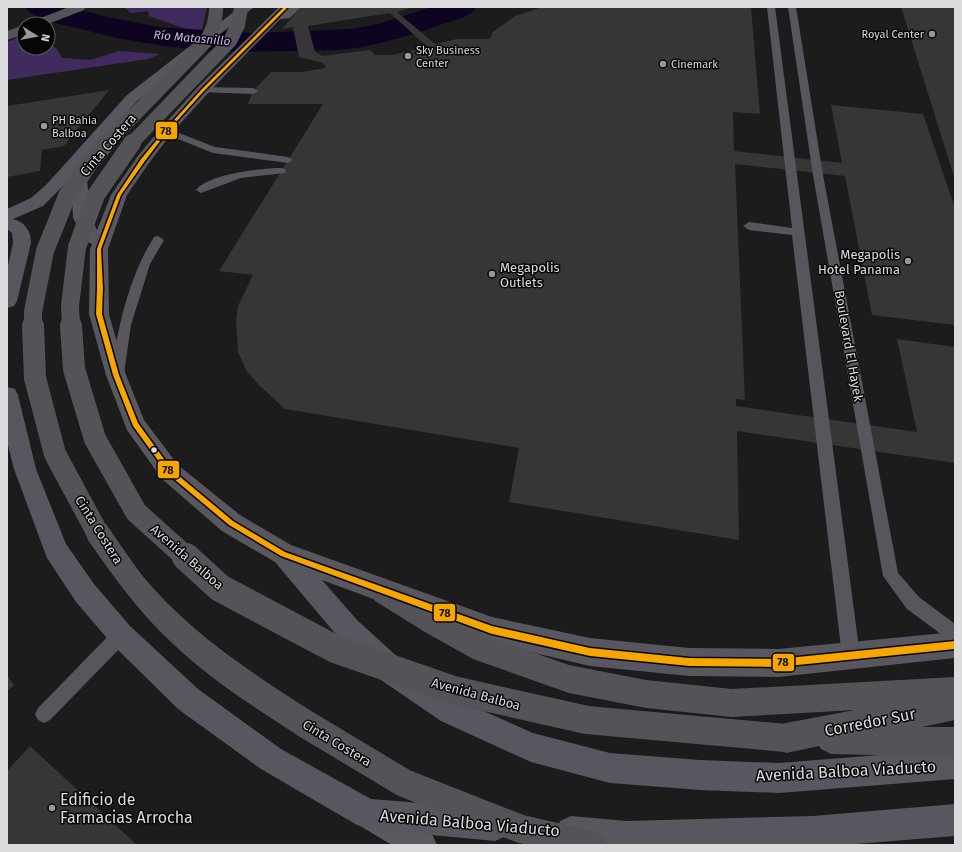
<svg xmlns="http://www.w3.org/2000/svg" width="962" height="852" font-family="'Fira Sans',sans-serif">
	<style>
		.green { fill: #402a5e }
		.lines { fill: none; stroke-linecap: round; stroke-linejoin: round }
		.river { fill: #0f0322; fill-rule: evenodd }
		.building { fill: #363637; fill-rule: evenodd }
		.lane { fill: #58555d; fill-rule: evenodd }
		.secondary { fill: #5b5860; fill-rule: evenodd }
		.primary { fill: #58565e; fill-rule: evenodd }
		.highway { fill: #545358; fill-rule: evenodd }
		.highway-bridge-far3 { stroke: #545358; stroke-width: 14 }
		.highway-bridge-far2 { stroke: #545358; stroke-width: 18 }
		.highway-bridge-far1 { stroke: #545358; stroke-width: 22 }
		.highway-bridge { stroke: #545358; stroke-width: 28 }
		.bus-1-casing { stroke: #070607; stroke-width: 3 }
		.bus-1 { fill: #f7a600; fill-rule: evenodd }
		.poi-dot { fill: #99989a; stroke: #070607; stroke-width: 1.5 }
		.bus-dot { fill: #dcdbdd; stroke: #070607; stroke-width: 1.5 }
		.labels { text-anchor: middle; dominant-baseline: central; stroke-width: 3; stroke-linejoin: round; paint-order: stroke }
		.far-poi-label { font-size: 11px; fill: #dcdbdd; stroke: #070607; text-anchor: start }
		.far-water-label { font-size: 12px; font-style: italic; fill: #cdb0fd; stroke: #070607 }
		.street-label { font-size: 13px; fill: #dcdbdd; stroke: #070607 }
		.poi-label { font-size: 13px; fill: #dcdbdd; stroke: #070607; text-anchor: end }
		.near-street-label { font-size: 16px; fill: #dcdbdd; stroke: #070607 }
		.near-poi-label { font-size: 16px; fill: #dcdbdd; stroke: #070607; text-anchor: start }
		.line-badge { stroke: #070607; stroke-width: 1.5 }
		.pale-badge-label { font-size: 11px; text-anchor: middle; font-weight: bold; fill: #111 }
	</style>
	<rect width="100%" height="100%" fill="#1c1c1d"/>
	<!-- green -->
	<path class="green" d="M124,7H207L201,34L149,16L148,11L131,13Z
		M24,35V48H48V43L56,48L62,58L90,60L119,51L160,54L148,59L7,80V42Z"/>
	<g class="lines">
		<!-- river -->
		<path class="river" d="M25,7H70L103,16L159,27L251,33L351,29L378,24L432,7H477C470,18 453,20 440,25C415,34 388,42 362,47C339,51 315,51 292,51C219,54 147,48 77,28C61,24 34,21 25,7Z"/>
	</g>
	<!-- building -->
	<path class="building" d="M301,7H413L397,12L435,44L457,39H490L493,32L515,16L542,7H751L760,114L733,112L734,151L842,163L831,105L923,114L955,208V325L872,315L845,176L735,164L745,400L736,399V406L917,432L897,339L955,347V463L737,431L739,540L509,502L519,448L285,409L259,385L246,370L238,352L236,321L238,306L253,275L219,271L323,104H248L253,91L271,72H301L326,68L323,63L299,57L293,27L282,29ZM390,13L431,50H413L393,55H375L370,50L322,56L315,52L308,26Z
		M901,7H955V180Z
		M109,90L64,146L42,150L40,171L7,177V106Z
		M7,675L14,685L7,691Z
		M30,746L137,845H7V771Z"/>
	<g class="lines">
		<!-- lane -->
		<path class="lane" d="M292,7H301L290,18L275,20L271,18L284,14Z
			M767,7H775L860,656L857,662L851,665L845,662L842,656L792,235L749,230L743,226L749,222L792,228Z
			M788,7H796L823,175L898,573L919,597L955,624V642L949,640L907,609L883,576L813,175Z
			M203,87L253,88L258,91L253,94L200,92V88Z
			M166,128L215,147L288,157L293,160L288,163L213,153L163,133L161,131L163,129Z
			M281,168L285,169L286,171L285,173L241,178L201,193L196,190C208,174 262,168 281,168Z
			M158,236L164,240L150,264L131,325L124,373L122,377L117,378L112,377L110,373C119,326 128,278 154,237Z
			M121,627L127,629L130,635L127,641L50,720L44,723L38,720L35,714L38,708L115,629Z"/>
		<!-- secondary -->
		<path class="secondary" d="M373,801L384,805L432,834L437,845H392L362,827L358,816L362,805Z"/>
		<!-- primary -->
		<path class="primary" d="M240,7H254L137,101L85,161L91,218L97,230L111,195L137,157L161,128L198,87L279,7H292L208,93L171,134L149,163L127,195L108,249L109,314L126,375L144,420L178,465L240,515L291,545L492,617L590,638L689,648L778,649L955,632V658L778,677L689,676L590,666L492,643L322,580L357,620L401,660L461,701L533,733L610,753L700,760L779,763L955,749V779L779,793L700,790L610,783L531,762L441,721L381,680L339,638L275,562L222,531L162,479L127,430L106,375L89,314L90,249L92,244L87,242L73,218L71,178L43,206L13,219C25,222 31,231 31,243L17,301L14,306L7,308V270L13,243L12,233L7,229V209L31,198L46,185L127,95Z
			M7,387L15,389L18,395L36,469L66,544L94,584L130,626L198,689L281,749L371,799L495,809L506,814L511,825L506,836L495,841L368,829L357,825L261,769L178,709L112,644L76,602L47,558L14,469L7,441Z
			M955,804V836L844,845H565L560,843L555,832L560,821L571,816L627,821L813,816Z"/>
		<!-- highway -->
		<path class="highway" d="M69,7H86L84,10L48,24H32L33,21Z
			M24,25V34L7,40V31Z
			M97,521L106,524C118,541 129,558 141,574C188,632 252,673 314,713L318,723L314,733L304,737L294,733C251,705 207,677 170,641C138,611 113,576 88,540L85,532L88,524Z
			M384,580L489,637L569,665L646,680L732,689L955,677V720L922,727H955V757L831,754L821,749L819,746L786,753L776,748L771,738L776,728L786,723L855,710L732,717L646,708L569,693L473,659L425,632L375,601L371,592L375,583Z"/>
		<!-- highway-bridge-far3 -->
		<path class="highway-bridge-far3" d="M106,144L206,41C213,29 216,21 216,7
			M131,144L230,41L238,25L241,7"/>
		<!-- highway-bridge-far2 -->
		<path class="highway-bridge-far2" d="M33,327V312L45,251L67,196L89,163L106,143
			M71,327L70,306L77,247L96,195L132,143"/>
		<!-- highway-bridge-far1 -->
		<path class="highway-bridge-far1" d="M33,326L35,378L55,454L97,532
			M71,326L74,369L95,439L136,512L187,558"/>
		<!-- highway-bridge -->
		<path class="highway-bridge" d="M186,557L220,588L335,649L453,690L587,720L786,738
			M304,723L404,783L521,829L591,845"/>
		<!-- bus-1 casing -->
		<g class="bus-1-casing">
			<path id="bus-1" d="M284,7H288L204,91L167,132L145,161L121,195L101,249L103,288L102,314L119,375L138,423L172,470L233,521L285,552L492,626L590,648L689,658L778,659L955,641V649L778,667L689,666L590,656L492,634L281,556L229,525L168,474L133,426L113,375L96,314L97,288V249L117,195L141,159L165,130L202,89Z"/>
		</g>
		<!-- bus-1 -->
		<use href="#bus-1" class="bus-1"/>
	</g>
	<!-- markers -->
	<g class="poi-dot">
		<circle cx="932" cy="34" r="4"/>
		<circle cx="408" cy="56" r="4"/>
		<circle cx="663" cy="64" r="4"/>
		<circle cx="44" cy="126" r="4"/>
		<circle cx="908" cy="261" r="4"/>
		<circle cx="492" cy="274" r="4"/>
		<circle cx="52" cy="808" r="4"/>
	</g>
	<circle class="bus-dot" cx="154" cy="450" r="3.5"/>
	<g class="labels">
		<!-- far-poi labels -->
		<g class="far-poi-label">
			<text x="924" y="34" text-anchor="end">Royal Center</text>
			<text x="416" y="50">Sky Business<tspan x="416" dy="13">Center</tspan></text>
			<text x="671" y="64">Cinemark</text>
			<text x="52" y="120">PH Bahia<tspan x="52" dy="13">Balboa</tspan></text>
		</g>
		<!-- far-water labels -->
		<g class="far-water-label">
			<text transform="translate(192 38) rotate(5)">Río Matasnillo</text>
		</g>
		<!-- street labels -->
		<g class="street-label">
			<text transform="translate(108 145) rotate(-49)">Cinta Costera</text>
			<text transform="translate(849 346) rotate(80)">Boulevard El Hayek</text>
			<text transform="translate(99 530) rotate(58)">Cinta Costera</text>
			<text transform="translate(187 557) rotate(41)">Avenida Balboa</text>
			<text transform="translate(476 694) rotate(15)">Avenida Balboa</text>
			<text transform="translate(337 743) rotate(31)">Cinta Costera</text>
		</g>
		<!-- poi labels -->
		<g class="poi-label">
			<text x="900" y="254">Megapolis<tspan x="900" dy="15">Hotel Panama</tspan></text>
			<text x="500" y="267" text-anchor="start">Megapolis<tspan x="500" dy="15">Outlets</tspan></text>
		</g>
		<!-- near-street labels -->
		<g class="near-street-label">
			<text transform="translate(870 722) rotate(-11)">Corredor Sur</text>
			<text transform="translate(846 771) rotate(-3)">Avenida Balboa Viaducto</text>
			<text transform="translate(470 823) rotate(5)">Avenida Balboa Viaducto</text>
		</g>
		<!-- near-poi labels -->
		<g class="near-poi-label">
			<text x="60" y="799">Edificio de<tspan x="60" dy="18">Farmacias Arrocha</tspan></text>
		</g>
	</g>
	<g class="line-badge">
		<rect x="155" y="121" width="23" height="19" rx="4" fill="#f7a600"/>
		<rect x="157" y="460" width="23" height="19" rx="4" fill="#f7a600"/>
		<rect x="433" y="603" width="23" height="19" rx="4" fill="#f7a600"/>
		<rect x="772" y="653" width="23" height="19" rx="4" fill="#f7a600"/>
	</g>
	<g class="pale-badge-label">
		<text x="166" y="135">78</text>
		<text x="168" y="474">78</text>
		<text x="445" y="617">78</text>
		<text x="783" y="666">78</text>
	</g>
	<!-- border -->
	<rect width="962" height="852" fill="none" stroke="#dcdbdd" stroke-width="16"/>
	<!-- north arrow -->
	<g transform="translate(36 36) rotate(101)"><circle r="19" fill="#070607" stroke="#5c5b5d"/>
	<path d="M0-3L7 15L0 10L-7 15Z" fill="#99989a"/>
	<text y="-6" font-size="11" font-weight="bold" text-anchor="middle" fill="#dcdbdd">N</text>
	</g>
</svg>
